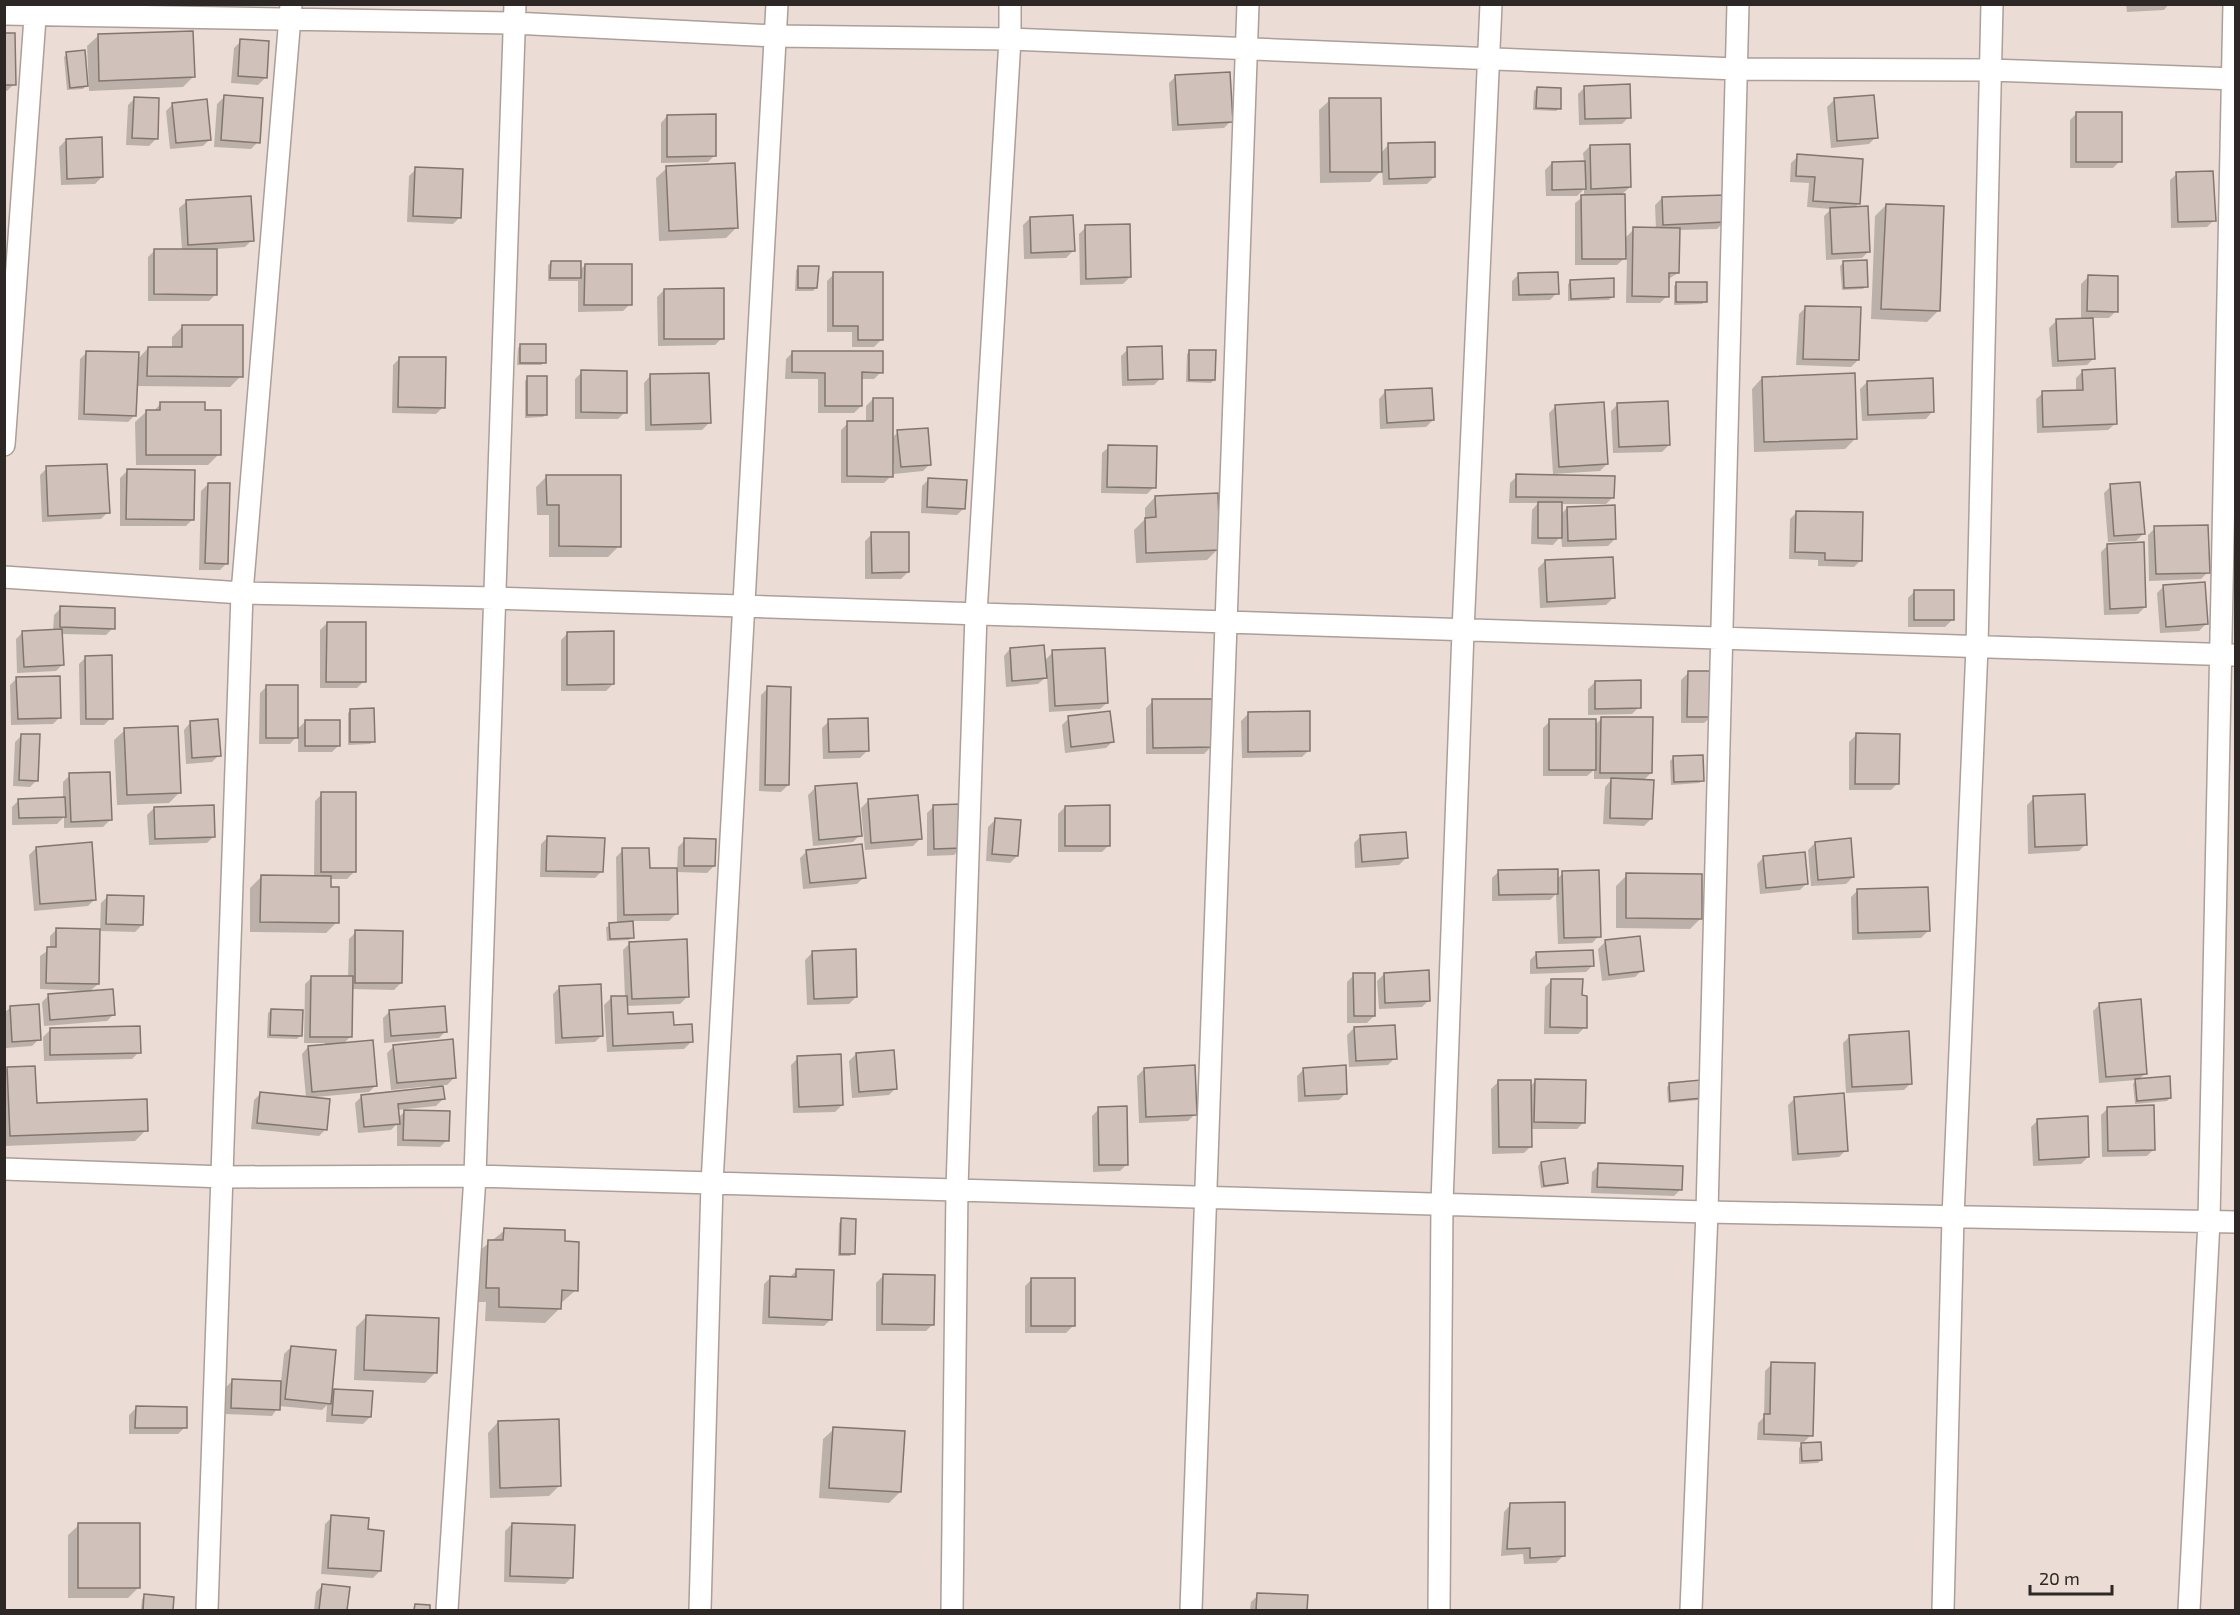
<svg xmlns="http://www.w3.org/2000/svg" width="2240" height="1615" font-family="'Exo 2',sans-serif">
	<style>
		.shadow { fill: #0003 }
		.building { fill: #d0c2ba; stroke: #83766f; stroke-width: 1.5 }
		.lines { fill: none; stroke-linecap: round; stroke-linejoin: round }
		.minor-casing { stroke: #ac9f97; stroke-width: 24 }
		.minor { stroke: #fff; stroke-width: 21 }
	</style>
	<rect width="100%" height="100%" fill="#ebddd5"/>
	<!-- shadow -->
	<path class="shadow" d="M2126,4H2169L2164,10L2127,12Z
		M4,35L14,84L7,91H4Z
		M98,36L194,76L183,87L89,91L87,46Z
		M241,41L265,78L258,85L231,83L234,48Z
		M67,54L87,85L83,89L67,90L64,57Z
		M1176,76L1231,121L1224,128L1172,131L1169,83Z
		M1585,87L1629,117L1622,124L1579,125L1578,94Z
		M1537,88L1559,108L1556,111L1533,110L1534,91Z
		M224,97L258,142L251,149L214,147L217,104Z
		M135,98L156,139L149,146L126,145L128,105Z
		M1330,100L1381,153L1389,144L1434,177L1427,184L1383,185L1382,170L1370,182L1320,183L1319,110Z
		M1834,100L1876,137L1869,144L1831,148L1827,107Z
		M173,104L210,139L203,146L170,149L166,111Z
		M2077,113L2120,161L2113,168H2070V120Z
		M667,116L715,155L708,162L661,163V123Z
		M66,140L102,177L95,184L61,185L59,147Z
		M1590,146L1630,187L1620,196L1624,239L1634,229H1656L1655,205L1662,198L1724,222L1717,229L1679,230L1678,273L1667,280V296L1660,303H1626L1627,256L1617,265H1575V203L1584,196V189L1577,196H1546L1545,170L1552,163L1584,162L1583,153Z
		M1798,156L1859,203L1854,208L1869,251L1862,258L1826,260L1824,216L1831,209L1807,207L1809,183L1790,182L1791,163Z
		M667,168L737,227L726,238L659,241L656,178Z
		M416,169L460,217L453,224L407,222L409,176Z
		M2177,174L2214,220L2207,227L2171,228L2170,180Z
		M186,202L252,240L245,247L216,249V294L209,301H148V257L155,250H182L179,208Z
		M1886,205L1938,311L1927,322L1871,319L1875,216Z
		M1030,218L1073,251L1066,258L1024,259L1023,225Z
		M1086,227L1130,277L1123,284L1080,285L1079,234Z
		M551,262L579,271L585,265L630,304L623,311L578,312V281H548V265Z
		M1843,263L1866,286L1863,289L1842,290L1840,266Z
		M799,267L816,288L813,291H795L796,270Z
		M834,274L881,340L874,347H852V332H827V281Z
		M1519,274L1557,293L1550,300L1512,301V281Z
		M2088,277L2116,311L2109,318H2092L2094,358L2087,365L2052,367L2049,328L2056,321L2081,320V284Z
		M1571,281L1612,297L1609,300L1568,301V284Z
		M1677,283L1705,301L1702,304L1674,305V286Z
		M664,290L722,338L715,345L658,346L657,297Z
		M1806,307L1858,360L1851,367L1796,365L1799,314Z
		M183,326L241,376L230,387L136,386L135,415L128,422L78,420L80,359L87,352L137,360L148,348L172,349V337Z
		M521,345L545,362L541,365H517L518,348Z
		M1128,349L1161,378L1154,385L1122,386L1121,356Z
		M1190,351L1214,380L1211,383L1186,382L1187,354Z
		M793,352L881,372L874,379H861V406L854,413H818V379H785L786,359Z
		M400,358L443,407L436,414L392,413L393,365Z
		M2083,371L2115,424L2108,430L2037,433L2036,399L2043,393L2076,392V378Z
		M582,372L625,412L618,419H575V379Z
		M650,376L709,423L702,430L645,431L644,383Z
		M528,378L546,414L543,417L525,418V381Z
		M1762,378L1856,438L1845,449L1754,452L1752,389Z
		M1867,382L1932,412L1926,419L1862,421L1860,389Z
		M1385,392L1433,420L1426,427L1380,429L1379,399Z
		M873,399L891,439L898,432L930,464L923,471L894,474V465H891V476L884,483H841V430L848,423H866V406Z
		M161,403L204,412L219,454L208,465H136L135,422L146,412H153Z
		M1618,404L1669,445L1662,452L1613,453L1611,411Z
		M1556,406L1607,464L1600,471L1553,474L1549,413Z
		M1109,447L1154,487L1147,494L1101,493L1102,453Z
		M47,468L108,512L101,519L42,522L40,475Z
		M127,471L193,519L186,526H120V478Z
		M547,476L619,546L608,557H549V515H537L536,487Z
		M1517,476L1613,497L1606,504H1560V515L1567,508L1615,539L1608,546L1562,547L1561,536L1553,545L1531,544L1532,510L1538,503H1509L1510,483Z
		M929,479L964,508L957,515L921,513L922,486Z
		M208,484L227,563L220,570H199L201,491Z
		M2111,486L2143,534L2136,541L2108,542L2104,493Z
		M1155,497L1218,549L1207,560L1136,563L1134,530L1145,519V508Z
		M1797,512L1861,560L1854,567L1818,566V560L1789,559L1790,519Z
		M2155,528L2208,572L2201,579L2149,581L2148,535Z
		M872,534L908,572L901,579H865V541Z
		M2108,545L2145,607L2138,614L2104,615L2101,552Z
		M1545,561L1613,598L1606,605L1540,608L1538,568Z
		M2164,586L2206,624L2199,631L2160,633L2157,593Z
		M1915,591L1952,620L1945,627H1908V598Z
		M61,608L113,628L106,635L61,634L63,664L56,671L17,673L16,639L23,632L53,631L54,615Z
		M327,623L364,681L357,688H320V630Z
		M568,633L613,684L606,691H561V640Z
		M1010,649L1044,661L1053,652L1107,703L1100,709L1049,712L1047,676L1038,684L1006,687L1004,656Z
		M86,657L111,718L104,725H80L79,664Z
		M1688,673L1711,717L1704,723H1681V680Z
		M17,678L60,717L53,724L11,725L10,685Z
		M1595,682L1639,707L1632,714L1588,715V689Z
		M267,686L296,730L305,722L339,745L332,752H298V735L290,744H259L260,693Z
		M768,688L788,785L781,792L759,791L761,695Z
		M1153,701L1211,747L1204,754H1146V708Z
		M351,710L373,741L370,744L348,745V713Z
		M1248,714L1309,750L1302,757L1242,758L1241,721Z
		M1069,718L1113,741L1106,748L1065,753L1062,725Z
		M1601,719L1651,773L1643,781L1651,819L1644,826L1603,824L1605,787L1612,779H1594V770L1587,776H1543V728L1550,721L1594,726Z
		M829,721L867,751L860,758L823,759L822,728Z
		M190,723L219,755L212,762L186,764L184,730Z
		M125,730L180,792L169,803L117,805L114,740Z
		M22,735L37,780L30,787L13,786L15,742Z
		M1856,735L1898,783L1891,790H1849V742Z
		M1673,758L1703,780L1699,783L1671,785L1670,761Z
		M70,775L110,820L103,827L64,828V817L57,824L12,825V807L19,800L63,799V782Z
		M815,788L860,835L853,842L813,846L808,795Z
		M322,794L354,872L347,879H330L337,922L326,933L250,932V888L261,877L314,878L315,801Z
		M2034,798L2086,844L2079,851L2028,854L2027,805Z
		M868,801L920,839L913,846L865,850L861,808Z
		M934,806L961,848L954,855L927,856V813Z
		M1065,807L1109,845L1102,852H1058V814Z
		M154,808L214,836L207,843L149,845L147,815Z
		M995,820L1017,856L1010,863L986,861L988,827Z
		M1361,836L1406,858L1399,865L1355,868L1354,843Z
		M548,837L602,871L595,878L540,877L541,844Z
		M685,840L714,866L707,873L676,872V914L669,921H632V937L629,940L607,941L606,927L617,924L616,857L623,850L649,870L677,869L678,847Z
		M1815,843L1853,877L1846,884L1811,886L1808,850Z
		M36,848L95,899L88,906L34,911L29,855Z
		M807,851L864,877L857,884L803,889L800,858Z
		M1764,857L1807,883L1800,890L1760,894L1757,864Z
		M1499,871L1557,879L1563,873L1599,936L1592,943L1558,944L1556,894L1550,900L1492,901V878Z
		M1627,875L1700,919L1690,929L1616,928V886Z
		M1858,890L1928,931L1921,938L1852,940L1851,897Z
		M108,896L142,925L135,932L100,931L101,903Z
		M57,929L100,931L98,984L89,992L114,1014L107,1021L44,1026L42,1002L49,995L82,993V991L40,989V956L50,949V936Z
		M356,932L401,983L394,990L351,989V1036L343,1044L376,1085L369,1092L316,1097L326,1129L319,1136L251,1129L254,1100L261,1093L306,1098L302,1054L308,1047L325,1046V1043H304L305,984L312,977H348L349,939Z
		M1605,942L1642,970L1635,977L1602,981L1598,949Z
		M630,943L687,997L680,1004L626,1006L627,1015L672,1026L691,1042L684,1049L607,1052L604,1005L611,998L625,997L623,950Z
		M812,953L856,997L849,1004L807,1005L805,960Z
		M1537,953L1593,965L1586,972L1530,974V960Z
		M1384,974L1429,1000L1422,1007L1379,1009L1377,981Z
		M1354,975L1374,1016L1367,1023H1347V982Z
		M1552,980L1585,1027L1578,1034H1544L1545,987Z
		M560,987L602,1035L595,1042L555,1044L553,994Z
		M2100,1004L2146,1073L2138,1080L2170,1098L2167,1101L2135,1104L2133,1084L2136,1080L2099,1083L2093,1011Z
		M11,1007L39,1039L32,1046L6,1048L4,1013Z
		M271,1010L300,1036L297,1039L267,1038L268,1013Z
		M390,1011L446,1031L439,1038L384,1043L383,1018Z
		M1354,1028L1395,1058L1388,1065L1349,1067L1347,1035Z
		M50,1030L139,1052L132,1059L44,1061L43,1037Z
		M1850,1036L1911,1083L1904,1090L1846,1093L1843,1043Z
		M394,1046L454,1078L447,1085H442L443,1099L436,1106L397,1110L398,1118L404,1112L447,1140L440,1147L397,1146V1124L391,1130L358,1133L355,1103L362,1096L431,1089V1086L391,1090L387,1053Z
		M856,1054L896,1088L889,1095L852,1098L849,1061Z
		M798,1058L842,1105L835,1112L793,1113L791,1065Z
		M8,1068L35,1105L146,1130L135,1141L4,1146V1072Z
		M1144,1069L1195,1114L1188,1121L1139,1123L1137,1076Z
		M1304,1069L1346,1093L1339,1100L1298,1102L1297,1076Z
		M1536,1080L1584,1122L1577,1129H1530L1531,1146L1524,1153L1492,1154L1491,1089L1498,1082L1530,1087Z
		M1670,1084L1702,1097L1698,1100L1668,1103L1667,1087Z
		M1795,1098L1846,1150L1839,1157L1792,1161L1788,1105Z
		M2108,1108L2154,1149L2147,1156L2102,1157L2101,1115Z
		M1099,1109L1127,1164L1120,1171L1093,1172L1092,1116Z
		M2038,1120L2088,1157L2081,1164L2033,1166L2031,1127Z
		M1541,1163L1567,1182L1564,1185L1541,1188L1538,1166Z
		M1599,1165L1681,1189L1674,1196L1591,1193L1592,1172Z
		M842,1220L853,1253L850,1256H838L839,1223Z
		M505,1230L564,1243L576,1290L560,1304L559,1309L545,1323L485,1321L486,1302H473L474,1255Z
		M796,1271L831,1319L824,1326L762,1324L764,1284L771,1277L789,1278Z
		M883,1276L933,1324L926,1331H876V1283Z
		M1032,1279L1073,1326L1066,1333H1025V1286Z
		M367,1316L436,1372L425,1383L354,1380L356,1327Z
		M291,1347L330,1395L334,1390L370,1417L363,1424L326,1422L327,1405L322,1410L279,1406L272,1416L225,1414L226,1387L233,1380L281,1382L284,1354Z
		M1772,1364L1811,1435L1804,1442L1757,1440L1758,1423L1764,1417L1765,1371Z
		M136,1408L185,1427L178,1434H129V1415Z
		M498,1422L560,1485L549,1496L490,1498L488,1433Z
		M834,1429L900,1492L889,1503L819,1498L823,1439Z
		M1802,1445L1821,1460L1818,1463L1799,1464V1448Z
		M1511,1504L1563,1556L1556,1563L1524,1564L1523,1554L1501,1556L1504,1512Z
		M332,1517L366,1530L380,1571L373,1578L321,1574L325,1524Z
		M512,1524L572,1577L565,1584L504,1582L505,1531Z
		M79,1525L139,1587L128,1598H68V1535Z
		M323,1585L348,1588L345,1610H314L316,1592Z
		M1258,1595L1306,1597V1610H1250L1251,1602Z
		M145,1596L172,1598L171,1610H141L142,1599Z"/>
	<!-- building -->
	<path class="building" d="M193,31L195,77L99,81L98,34Z
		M4,33H15L16,85H4Z
		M240,39L269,41L267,78L238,76Z
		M85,50L88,86L70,88L66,52Z
		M1230,72L1233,122L1178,125L1175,75Z
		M1630,84L1631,118L1585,119L1584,86Z
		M1537,87L1561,88V109L1536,108Z
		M224,95L263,98L260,143L221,140Z
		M1874,95L1878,138L1837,141L1834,98Z
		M134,97L159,98L158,139L132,138Z
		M1329,98H1381L1382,172H1330Z
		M207,99L211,140L176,143L172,103Z
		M2076,112H2122V162H2076Z
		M716,114V156L667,157V115Z
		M102,137L103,177L67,179L66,139Z
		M1435,142V177L1389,179L1388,143Z
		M1630,144L1631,187L1591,189L1590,145Z
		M1797,154L1863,159L1860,204L1813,201L1815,177L1796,176Z
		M1585,161L1586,189L1552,190V162Z
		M735,163L738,228L669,231L666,166Z
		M415,167L463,169L461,218L413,216Z
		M2213,171L2216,221L2178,222L2176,172Z
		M1625,194L1626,259H1582L1581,195Z
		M1725,195V222L1663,225L1662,197Z
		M251,196L254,241L188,245L186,200Z
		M1886,204L1944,206L1940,311L1881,309Z
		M1868,206L1870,252L1832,254L1830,208Z
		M1073,215L1075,251L1031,253L1030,217Z
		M1130,224L1131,277L1086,279L1085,225Z
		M1633,227L1680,228L1679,273H1669V297L1632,296Z
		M154,249H217V295L154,294Z
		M1867,260L1868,287L1844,288L1843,261Z
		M551,261H581V278H550Z
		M585,264H632V305H584Z
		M798,266H819L817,288H798Z
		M833,272H883V340H858V326H833Z
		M1558,272L1559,294L1519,295L1518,273Z
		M2088,275L2118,276V312L2087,311Z
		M1614,278V297L1571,299L1570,280Z
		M1676,282H1707V302H1676Z
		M724,288V339H664V289Z
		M1805,306L1861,307L1859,360L1803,359Z
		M2093,318L2095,359L2058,361L2056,319Z
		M182,325H243V377L147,376L148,347H182Z
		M520,344H546V363H520Z
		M1162,346L1163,379L1128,380L1127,347Z
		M1189,350H1216L1215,380H1189Z
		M86,351L139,352L136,416L84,414Z
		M792,351H883V373L862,372V406H825V373L792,372Z
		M399,357H446L445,408L398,407Z
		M2115,368L2117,424L2043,427L2042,391L2083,390L2082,370Z
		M581,370L627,371V413L581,412Z
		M709,373L711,423L651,425L650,374Z
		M1855,373L1857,439L1764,442L1762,377Z
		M527,376H547V415H527Z
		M1933,378L1934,412L1868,415L1867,381Z
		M1432,388L1434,420L1387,423L1385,390Z
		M873,398H893V477L847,476V421H873Z
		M1668,401L1670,445L1619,447L1617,403Z
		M160,402H205V410H221V455H146V410H160Z
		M1604,402L1608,464L1559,467L1555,405Z
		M928,428L931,465L901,467L897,430Z
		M1108,445L1157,446L1156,488L1107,487Z
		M107,464L110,513L48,516L46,466Z
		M127,469L195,470L194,520L126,519Z
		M1516,474L1615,476L1614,498L1516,497Z
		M546,475H621V547L559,546V505H547Z
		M928,478L967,480L965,509L927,507Z
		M2140,482L2145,534L2114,536L2110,484Z
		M208,483H230L228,564L205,563Z
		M1218,493L1220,550L1146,553L1145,518L1156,517L1155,496Z
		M1538,502H1562V538H1538Z
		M1615,505L1616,539L1568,541L1567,507Z
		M1796,511L1863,512L1862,561L1825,560V553L1795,552Z
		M2208,525L2210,573L2156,574L2154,526Z
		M871,532H909V572L872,573Z
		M2144,542L2146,607L2110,609L2107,544Z
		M1613,557L1615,598L1547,602L1545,560Z
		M2205,582L2208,624L2166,627L2163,585Z
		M1914,590H1954V620H1914Z
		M60,606L115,608V629L60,627Z
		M327,622H366V682H326Z
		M62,629L64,665L24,667L22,631Z
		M614,631V684L567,685V632Z
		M1044,645L1047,678L1012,681L1010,648Z
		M1105,648L1108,703L1055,706L1052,650Z
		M112,655L113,719H86L85,656Z
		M1688,671H1712V717H1687Z
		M60,676L61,718L18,719L16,677Z
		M1641,680V708L1595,709V681Z
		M266,685H298V738H266Z
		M767,686L791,687L789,785H765Z
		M1152,699H1213V747L1153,748Z
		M374,708L375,742H350V709Z
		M1110,711L1114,742L1071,747L1068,716Z
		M1310,711V751L1248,752V712Z
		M1601,717H1653L1652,773H1600Z
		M868,718L869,751L829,752L828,719Z
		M218,719L221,756L192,758L190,721Z
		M1549,719H1596V770H1549Z
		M305,720H340V746H305Z
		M178,726L181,793L127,795L124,728Z
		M1856,733L1900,734L1899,784H1855Z
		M21,734H40L38,781L19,780Z
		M1703,755L1704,781L1674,782L1673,756Z
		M110,772L112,820L71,822L69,773Z
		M1611,778L1654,780L1652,819L1610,818Z
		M857,783L862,836L819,840L815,786Z
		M321,792H356V872H321Z
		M2085,794L2087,845L2035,847L2033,796Z
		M918,795L922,839L871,843L868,799Z
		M65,797L66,817L19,818L18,799Z
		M961,804L962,848L934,849L933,805Z
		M214,805L215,837L155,839L154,807Z
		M1110,805V846H1065V806Z
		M995,818L1021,820L1018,856L992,854Z
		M1406,832L1408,858L1362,862L1360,835Z
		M547,836L605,838L603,872L546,871Z
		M684,838L716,839L715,866H684Z
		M1851,838L1854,877L1818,880L1815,842Z
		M92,842L96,900L40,904L36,847Z
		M862,844L866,878L810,883L806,850Z
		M622,848H649L650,868H677L678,914L624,915Z
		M1805,852L1808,884L1766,888L1763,856Z
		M1558,869V894L1499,895L1498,870Z
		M1599,870L1601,937L1564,938L1562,871Z
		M1626,873L1702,874V919L1626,918Z
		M261,875L331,876V887H339V923L260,922Z
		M1928,887L1930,931L1858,933L1857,889Z
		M107,895L144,896L143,925L106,924Z
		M633,921L634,938L610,939L609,923Z
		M56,928L100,929L99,984L46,983L47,947H56Z
		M355,930L403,931L402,983H355Z
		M1640,936L1644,971L1609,975L1605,940Z
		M687,939L689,997L632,999L629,942Z
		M856,949L857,997L814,999L812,951Z
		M1593,950L1594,966L1537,968L1536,952Z
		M1429,970L1430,1001L1385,1003L1384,973Z
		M1353,973H1375V1016H1354Z
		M311,976H353L352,1037H310Z
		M1551,979H1583L1582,995L1587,996V1028L1550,1027Z
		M601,984L603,1036L562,1038L559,986Z
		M113,989L115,1015L50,1020L48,994Z
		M611,996H627L628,1014L673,1012L674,1025L692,1024L693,1042L613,1046Z
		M2141,999L2147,1074L2106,1077L2099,1003Z
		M39,1004L41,1040L12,1042L10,1006Z
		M445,1006L447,1032L391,1036L389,1010Z
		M271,1009L303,1010L302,1036L270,1035Z
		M1395,1025L1397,1059L1356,1061L1354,1027Z
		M140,1026L141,1053L50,1055V1028Z
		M1909,1031L1912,1084L1852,1087L1849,1035Z
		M453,1039L456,1078L397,1083L393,1045Z
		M373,1040L377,1086L312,1092L308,1046Z
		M894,1050L897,1089L859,1092L856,1053Z
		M841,1054L843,1105L799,1107L797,1056Z
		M1195,1065L1197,1115L1146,1117L1144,1068Z
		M1346,1065L1347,1094L1305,1096L1303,1068Z
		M35,1066L37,1103L147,1099L148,1131L10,1136L7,1067Z
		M2170,1076L2171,1098L2137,1101L2135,1079Z
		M1535,1079L1586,1080L1585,1123L1534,1122Z
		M1498,1080H1531L1532,1147H1499Z
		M1701,1080L1703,1098L1670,1101L1669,1083Z
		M443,1086L445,1099L398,1104L400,1124L364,1127L361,1095Z
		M260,1092L330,1099L327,1130L257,1123Z
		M1844,1093L1848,1151L1798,1154L1794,1097Z
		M2154,1105L2155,1150L2108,1151L2107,1107Z
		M1127,1106L1128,1165H1099L1098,1107Z
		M404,1110L450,1111L449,1141L403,1140Z
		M2088,1116L2089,1157L2039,1160L2037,1119Z
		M1565,1158L1568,1183L1544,1186L1541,1162Z
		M1598,1163L1683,1166L1682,1190L1597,1187Z
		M841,1218L856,1219L855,1254H840Z
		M504,1228L565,1230V1241L579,1242L578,1291L562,1290L561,1309L499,1307V1288H486L488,1240H503Z
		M796,1269L834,1270L832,1320L769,1317L770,1276L796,1277Z
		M883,1274L935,1275L934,1325L882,1324Z
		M1031,1278H1075V1326H1031Z
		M366,1315L439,1318L437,1373L364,1370Z
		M291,1346L336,1350L331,1404L285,1399Z
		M1771,1362L1815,1363L1813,1436L1764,1434V1414H1770Z
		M232,1379L281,1381L280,1410L231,1408Z
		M334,1389L373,1391L371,1417L332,1415Z
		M136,1406L187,1407V1428H135Z
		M559,1419L561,1486L500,1488L498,1421Z
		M833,1427L905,1431L901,1492L829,1488Z
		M1821,1442L1822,1460L1802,1461L1801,1443Z
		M1565,1502V1556L1530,1558V1548L1507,1549L1510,1503Z
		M331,1515L369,1518L368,1529L384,1531L381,1571L328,1568Z
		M78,1523H140V1588H78Z
		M512,1523L575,1525L573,1578L510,1576Z
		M322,1584L350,1587L347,1610H319Z
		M1257,1593L1308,1595L1307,1610H1256Z
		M144,1594L174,1597L173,1610H143Z
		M415,1604L430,1605V1610H414Z"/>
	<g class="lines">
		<!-- minor casing -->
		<g class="minor-casing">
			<path id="minor" d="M4,14L513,23L775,36L1010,39L1736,69L1990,70L2236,79
				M4,445L36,4
				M4,577L242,593L494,598L2236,655
				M4,1169L224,1177L475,1176L1707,1212L2236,1222
				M207,1610L242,593L291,5
				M447,1610L475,1176L515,4
				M700,1610L712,1183L777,4
				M952,1610L957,1188L976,614L1010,39V4
				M1191,1610L1248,4
				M1439,1610L1442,1203L1463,631L1491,4
				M1691,1610L1707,1212L1738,4
				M1943,1610L1953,1217L1977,647L1992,4
				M2189,1610L2209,1221L2234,4"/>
		</g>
		<!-- minor -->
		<use href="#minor" class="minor"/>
	</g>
	<!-- border -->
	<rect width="2240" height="1615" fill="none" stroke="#2d2825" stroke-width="12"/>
	<!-- scale -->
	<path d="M2030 1585v9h82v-9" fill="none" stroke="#2d2825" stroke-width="3"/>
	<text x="2039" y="1585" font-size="18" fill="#2d2825" stroke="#ebddd5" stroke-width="4.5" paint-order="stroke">20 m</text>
</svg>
